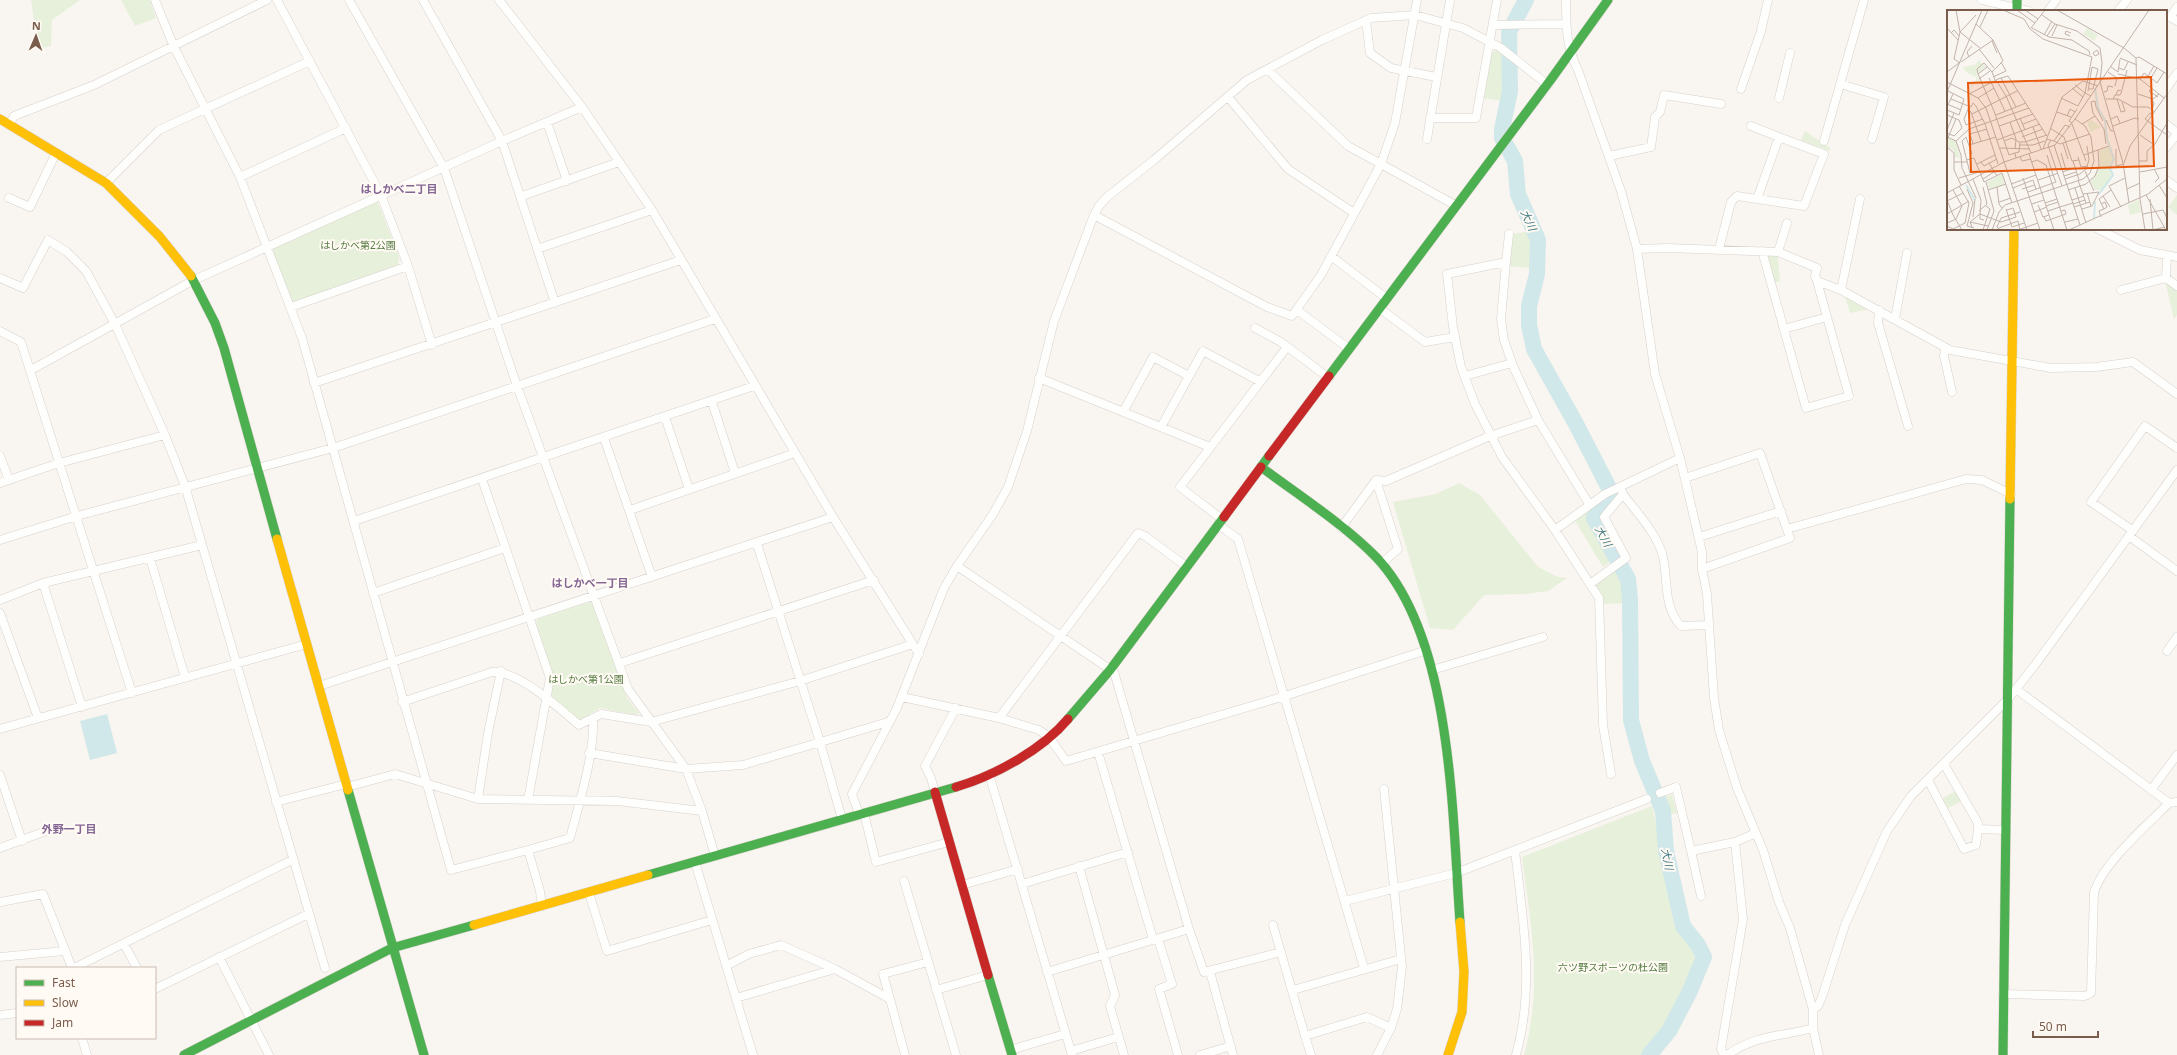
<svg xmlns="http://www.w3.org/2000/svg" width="2177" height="1055" font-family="'Noto Sans','Noto Sans JP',sans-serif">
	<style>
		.green { fill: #e7f0db }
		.water { fill: #d0e8ea }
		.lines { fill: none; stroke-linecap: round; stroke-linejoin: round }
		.river { stroke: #d0e8ea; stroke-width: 16 }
		.street-casing { stroke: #d7d1cb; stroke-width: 9 }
		.fast-casing { stroke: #d9d2cb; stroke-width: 10 }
		.slow-casing { stroke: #d9d2cb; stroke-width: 10 }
		.jam-casing { stroke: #d9d2cb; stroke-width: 10 }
		.street { stroke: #fefefd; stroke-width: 8 }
		.fast { stroke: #4caf50; stroke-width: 9 }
		.slow { stroke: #ffc107; stroke-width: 9 }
		.jam { stroke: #c62828; stroke-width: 9 }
		.labels { text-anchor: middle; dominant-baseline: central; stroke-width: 4; stroke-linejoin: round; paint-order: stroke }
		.park-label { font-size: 10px; fill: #537a41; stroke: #fffaf3 }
		.neighbourhood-label { font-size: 11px; font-weight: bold; fill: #846695; stroke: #fffaf3 }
		.water-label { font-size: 11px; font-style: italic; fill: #437c86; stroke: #fffaf3 }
		.inset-river { fill: none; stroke: #d0e8ea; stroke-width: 2 }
		.inset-road { fill: none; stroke: #c2b3aa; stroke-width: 1 }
		.view { fill: #e8590c; fill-opacity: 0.15; stroke: #e8590c; stroke-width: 2 }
		.inset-edge { fill: none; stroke: #7a5c4d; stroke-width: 2 }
	</style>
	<rect width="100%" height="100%" fill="#f9f5f0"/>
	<!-- green -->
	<path class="green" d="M31,0H80L52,20L51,46L38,49Z
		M121,0H150L156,18L135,26Z
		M1496,50L1508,58L1509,91L1506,101L1481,98L1489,54Z
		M1805,131L1830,148V151L1801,140Z
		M2177,195V215L2168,207Z
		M377,200L399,257L398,265L292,303L272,249Z
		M1531,231L1533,239V268L1507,266L1513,234Z
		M1767,254L1778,256L1780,282H1774Z
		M2165,281L2177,290V315L2174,319Z
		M1845,296L1869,309L1850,313Z
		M1459,483L1480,495L1538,567L1558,577L1567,578L1548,591L1523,594L1484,595L1453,630L1430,628L1393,502L1436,494Z
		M1601,502L1592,517L1614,559L1603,567L1574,519Z
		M1617,566L1625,580L1627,603L1602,604L1592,584Z
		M589,602L593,603L627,698L639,713L636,715L600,708L579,721L552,698L551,693L554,679L536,622L538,619Z
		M1956,791L1962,801L1946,809L1941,799Z
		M1672,795L1677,813L1662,816L1657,824L1652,800Z
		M1652,806L1679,927L1698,952L1700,961L1671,1023L1647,1055H1524C1543,987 1531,925 1522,857Z"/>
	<!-- water -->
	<path class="water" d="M107,714L117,753L90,760L80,721Z"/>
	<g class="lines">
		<!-- river -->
		<path class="river" d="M1526,0L1509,32L1510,91L1502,129V138L1515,161L1518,194L1538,240L1537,274L1529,306V325L1534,349L1576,424L1611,492L1612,497L1594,518L1628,579L1630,599L1631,720L1642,761L1663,811L1666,851L1683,926L1698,945L1704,957L1689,993L1669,1031L1649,1055"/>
		<!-- street casing -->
		<g class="street-casing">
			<path id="street" d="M155,0L174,47L240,177L302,338L451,870L528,850
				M277,0L381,195L408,266L432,345
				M349,0L444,168L517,386L628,689L686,769L702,811L715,856
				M423,0L502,141L555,303
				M499,0L582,107L652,210L833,517L919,654
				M1417,0L1395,123L1381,164L1455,205
				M1566,0C1566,25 1566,47 1578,70L1621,191L1637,249L1655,374L1680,458L1702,552V569L1707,594L1714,698L1719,730L1737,788L1763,850L1779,902L1790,928L1813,1010V1028L1819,1055
				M1982,0L2029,11
				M2177,7L2170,17L2177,21
				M2048,11L2056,0
				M2118,11L2127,0
				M1366,20L1370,53L1391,68L1436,77
				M1493,25L1566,24
				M1840,84L1884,97L1872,139
				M1741,89L1761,31L1768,0
				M2166,89L2177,73
				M1228,97L1288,169L1354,213
				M1779,98L1790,53
				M1430,118H1476L1497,0
				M547,122L567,181
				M2166,124L2177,133
				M9,125L14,116L94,85L267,0
				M1751,126L1779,137
				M1427,139L1450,0
				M1824,141L1864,0
				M2166,148L2177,134
				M1609,156L1651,147L1655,117L1660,112L1664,95L1721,104
				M240,177L346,128
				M2166,180L2177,188
				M106,183L159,130L310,61
				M522,196L619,162
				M9,198L30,207L56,153
				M1094,215L1267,307L1292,316L1321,275L1381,164L1348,146L1268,70
				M2098,229L2140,250L2177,257
				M537,249L652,210
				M1637,249L1667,248L1778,252L1817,268L1815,276L1817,281L1841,290L1950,350L2051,368L2096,367L2133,362L2177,394
				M1719,249L1731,202L1737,196L1804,206L1824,154L1779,137L1757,199
				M1762,251L1806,408L1849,396L1817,281
				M1778,252L1787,223
				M1331,256L1386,298
				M2167,256L2166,278L2177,286
				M1506,262L1509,234
				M0,278L23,288L48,240L67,252L86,271L115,324L165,435L185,486L325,968
				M1841,290L1860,199
				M2121,290L2166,278
				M291,307L408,266
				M1379,308L1425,342L1455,337
				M1297,310L1348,348
				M1879,310L1878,323L1908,426
				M1895,319L1907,253
				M1255,328L1281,342L1329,378
				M1784,329L1827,317
				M0,331L21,342L132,693
				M1945,348L1944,356L1952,392
				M31,370L194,280L502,141L582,107
				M1465,376L1512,363
				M1039,378L1210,447
				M314,383L681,260
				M712,402L735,473
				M1123,412L1153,357L1189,376
				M665,417L689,489
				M1161,427L1203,351L1259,381
				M604,438L652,577
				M0,456L9,480
				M1685,478L1760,453L1790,538L1702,569
				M482,479L550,678L528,800
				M1376,480L1398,549L1381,564
				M0,483L59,463L165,435
				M1623,494C1636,512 1655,531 1662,553C1669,578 1662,606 1681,626L1709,625
				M1589,504L1538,420L1513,366L1504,340L1501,319L1506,262L1447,274L1453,327L1461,367L1475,404L1502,457L1555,530L1599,598L1603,725L1611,774
				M630,510L795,453
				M1223,520L1180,487L1287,347
				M354,521L754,386
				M1219,525L1238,539L1364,968
				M1341,528L1376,480L1386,481L1490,436L1538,420
				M1787,529L1966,479L1982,480L2011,494
				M1555,530L1605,494L1680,458
				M2132,530L2091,502L2145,426L2177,448
				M2129,536L2177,571
				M1699,537L1781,511
				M0,540L77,516L333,448L715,319
				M757,544L820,742L842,819
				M150,558L185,677
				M957,566L1114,672L1189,929L1204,972L1281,952
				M43,583L82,707
				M1590,584L1626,558L1604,517L1623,494L1621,489
				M373,593L505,548
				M0,600L43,583L202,545
				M0,613L38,718
				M2167,651L2177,637
				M620,663L874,580
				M1432,670L1543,637
				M319,686L833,517
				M2016,689L2169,803
				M902,697L999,718L1138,533L1145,536L1187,567
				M402,702L492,672C518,670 559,708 579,725L601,714L651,722L800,681L913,644
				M999,718L1039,730L1049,737L1066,761L1285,696L1427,650
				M0,729L307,644
				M1098,752L1153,939
				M589,753L686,769L743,765L888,722
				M1944,764L1978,823V829
				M989,774L1072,1055
				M0,775L22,841
				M1928,780L1964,849L1976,845L1978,829L2006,830
				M347,787L395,774L478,799L617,801L702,811
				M2151,790L2177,755
				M935,792L931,778L925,766L956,708
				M1660,793L1676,787L1691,851L1735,842L1756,833
				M478,799L488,733L501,671
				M276,802L346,784
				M864,813L876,862L949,842
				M859,814L852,794L897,708L944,588L957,566L993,514L1008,487L1027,431L1054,321L1094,215L1099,206L1107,197L1154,160L1247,80L1322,40L1371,18L1415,15L1463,28L1501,48L1548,85
				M0,848L46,831
				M1515,851C1523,919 1535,988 1516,1055
				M1691,851L1701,896
				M695,862L753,1055
				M1079,866L1115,995L1110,1006L1124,1055
				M904,881L956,1055
				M1022,884L1128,852
				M962,885L1018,869
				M589,893L607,951L712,920
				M1345,901L1456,873L1647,799
				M0,902L43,894L72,968
				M542,906L540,891L528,850L570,838C579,804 595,753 593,718
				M1273,925L1305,1036L1367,1017L1391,1028
				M1158,939L1172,984L1159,989L1178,1055
				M124,944L137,968
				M0,957L65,951
				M219,957L269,1055
				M726,966L749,954L781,945L835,969L890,999L905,1055
				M74,968L292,860
				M1047,972L1189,929
				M1210,972L1233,1055
				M155,989L308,914
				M936,990L988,975
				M1293,990L1401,959
				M2003,994L2085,996L2091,993L2094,893C2102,864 2147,825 2169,803L2177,802
				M736,998L835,969
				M890,999L883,974L928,962
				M1813,1010L1818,1006L1822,997L1845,925L1887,831L1911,796L2008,699L2035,665L2177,470
				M0,1015L17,1013
				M1305,1036L1311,1055
				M82,1038L87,1055
				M1010,1050L1065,1034
				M1071,1051L1118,1037
				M1200,1055L1231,1046
				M1377,1055L1391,1028L1397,1009L1402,967L1384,789
				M1724,1055L1721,1049L1743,919L1735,842
				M1727,1055C1757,1034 1781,1037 1813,1028"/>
		</g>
		<!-- fast casing -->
		<g class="fast-casing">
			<path id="fast" d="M2017,0V11
				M191,276L215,323L224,348L277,539
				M1329,376L1552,78L1608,0
				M1269,456L1261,467C1297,494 1345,525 1376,557C1453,638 1452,815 1460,922
				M1068,719L1110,670L1224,517
				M348,790L424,1055
				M648,875L956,787
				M988,975L1012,1055
				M184,1055L392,948L474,925
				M2003,1055L2010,499"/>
		</g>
		<!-- slow casing -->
		<g class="slow-casing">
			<path id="slow" d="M0,119L106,183L160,237L191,276
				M2010,499L2014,229
				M277,539L348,790
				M474,925L648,875
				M1448,1055L1462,1012L1464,972L1460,922"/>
		</g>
		<!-- jam casing -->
		<g class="jam-casing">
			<path id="jam" d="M1269,456L1329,376
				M1224,517L1261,467
				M956,787C994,776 1042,750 1068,719
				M935,792L988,975"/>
		</g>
		<!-- street -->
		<use href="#street" class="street"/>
		<!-- fast -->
		<use href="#fast" class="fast"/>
		<!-- slow -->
		<use href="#slow" class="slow"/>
		<!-- jam -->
		<use href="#jam" class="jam"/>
	</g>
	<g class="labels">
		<!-- park labels -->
		<g class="park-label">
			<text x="358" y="245">はしかべ第2公園</text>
			<text x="586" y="679">はしかべ第1公園</text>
			<text x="1613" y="967">六ツ野スポーツの杜公園</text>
		</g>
		<!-- neighbourhood labels -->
		<g class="neighbourhood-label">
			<text x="399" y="188">はしかべ二丁目</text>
			<text x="590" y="582">はしかべ一丁目</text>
			<text x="69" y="828">外野一丁目</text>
		</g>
		<!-- water labels -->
		<g class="water-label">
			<text transform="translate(1529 220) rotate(66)">大川</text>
			<text transform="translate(1604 536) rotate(61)">大川</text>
			<text transform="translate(1668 859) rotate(79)">大川</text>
		</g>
	</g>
	<!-- overview -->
	<g transform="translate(1947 10)">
		<rect width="220" height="220" fill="#f9f5f0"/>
		<path d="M140,18L151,25L147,31L136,24ZM32,50L39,57L29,64L34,74L30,72L24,77V73L29,71V67L19,62L16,57L28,55ZM145,110L154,117L143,122L140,111ZM1,128L9,131L13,148L8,147L7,141L0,136ZM162,136L167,149L163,157L166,165L159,176L154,180H148L144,171L153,156L152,141ZM55,164L58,174L42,179L40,172ZM192,190L194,202L183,205L181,195Z" fill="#e7f0db"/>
		<path class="inset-river" d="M148,78L151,98L158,110L160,129L167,149L163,158L166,165L152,184M19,175L28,190M147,209L148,192"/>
		<path class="inset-road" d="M9,0L13,22L7,49L13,53M56,0L77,9L83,19L96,29L145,47L138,83L144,86M70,0L88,13M78,0L91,9M110,0L177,38L189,48L193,189L198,220M95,5L108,14L130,21L153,38L155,53L153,72L176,153L182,193M29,14L46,30L56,51L45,62M33,17L41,0M0,18L11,30M84,18L98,0M85,18L102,27L125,30L142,41L143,45M13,22L33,38M13,22L29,5M4,23L7,20L12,26M97,25L105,11M100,26L108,14M105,26L110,15M123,26L118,24L119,21L124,23M45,31L50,43M32,39L47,58M150,40L152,44L148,46L146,43ZM22,47L20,42L25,36M173,48L190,55M189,48L192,47L220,64M14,52L46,30M40,57L31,64L47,101L62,145L68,143M164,57L171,62L173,49M172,58L177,60L181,52M210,58L204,68L210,73L217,62M0,62L12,53M161,62L170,68L168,76M31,64L30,59L37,53L45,62L48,70M171,64L193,69L217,88M46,67L59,61L54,52M42,68L58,101M54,68L69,97M32,69L43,61M193,69L197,63L201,66L207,56M49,70L59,86L84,143M0,72L31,88L39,98L80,220M125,78L136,87M205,78L202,81L211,87M142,79H146L151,59M175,80L180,60M141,81L145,57L151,59M0,82L35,0M157,82L160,81L161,76L166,77M22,84L51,69L61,66L100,126M191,84L206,89L212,84M31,88L47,78M114,88L131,96L138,83L128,75M204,88L207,93L205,100M4,89L24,97L26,93L29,96L38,114L51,154M159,89H171L186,97H201L208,102M166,89L168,85H173L175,81L171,80L169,85M170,89L174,102L178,101L175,92M0,94L14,100M0,97L6,84M22,97L17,109L19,115L36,109M0,100L12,105L17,89L1,81M21,100L24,102L34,131M110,102L124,107M25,104L70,81M0,105L12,110L15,118L7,126L0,123M49,105L79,93M120,106L123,99L128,102M73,108L78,120M164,109L170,106L173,113M159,110L164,121H167M156,111L149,97L148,91L144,92L146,103L157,119L159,134M63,112L69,129L68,139M202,112L220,125M202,112L198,109L203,103L206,105M125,113L122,111L130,99M76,114L89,109M125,114L139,151M135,114L148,106M52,116L86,104M166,116L188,108L192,109M86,117L94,139M103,118L117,127L125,151L132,150M0,120L7,103M193,125L206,134M0,127L9,131L14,145L15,158L29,188M75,127L96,119M99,129L107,131L118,115L123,117M0,130L9,109M50,130L93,114M104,130L101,135L115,176M9,131L22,119L82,98M57,131L65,128L72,132H78L100,125M107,131L113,134L143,124M116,133L121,149M26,134L23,124L40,119M22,135L49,127M73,135H86L98,131M107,135L133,215M0,137L7,143V160L14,175M53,138L83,139M96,139L115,87L136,71L151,76M169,139V156L177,154M114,143L119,160M82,144L107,220M137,145L162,136M73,147L75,151L84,149M131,147L134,157L141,156M69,148L68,143L72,142L73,133M19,150L27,148L37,172L55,163L65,193M126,151L132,170M192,151H200V141L208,134L220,113M7,152H20M34,152L37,156L50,149M85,152L90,150L99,155L120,220M42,153L50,166M177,153L183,136L220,84M30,154L48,145M207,159L212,168L208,172M138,161L147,181M115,162L128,158M193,162L220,157M23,163L15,131L19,127L25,144M117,166L129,162M12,168L32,162M76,168L93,220M36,169L47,162M118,169L133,164L139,159L142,150L140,136M91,170L106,165L100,145M131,170L139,193M39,172L47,201L40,220M64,174L89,165M212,175L220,188M50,177L52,194L55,198M66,178L86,170L89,179M128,178L139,213M20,179L26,193L20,216L27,218M75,179L88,175M180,179L193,173M41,180L59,174M121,180L139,174L148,166L152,156L151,140M81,182L109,172L106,165L111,163M0,183L57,152L108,135L128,109M140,183L144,196M199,185L219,220M203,189L206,220M0,190L6,205L15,220M125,190L137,186M0,191L16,183M52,192L64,188M98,193L110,189M85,194L97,190M126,194L138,190M154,194L158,192L160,197L157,199M91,195L96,207L102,205M99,196L111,192M113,197L126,193M127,197L143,192M163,197L156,186L164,180M174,197L162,176L178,168M59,199L65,217L77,213M135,199L145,196L152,182L136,184M32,201L40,194L36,177M101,201L113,197M87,202L100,197M0,204L22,191M196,204L216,200L220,208M26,207L28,189M97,207L99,211L119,204L118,200L114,201M154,207L152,201L157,199L152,189L156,186M37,210L33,209V204L54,212L69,207L66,198L60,200M23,212L41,216M118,212L131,209M0,213L9,209L15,196L6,180M0,216L6,219L18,213L22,193L12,176M25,217L23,212L33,204L34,190L26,169M52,218L71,211L73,220M36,220L43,199L39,196M45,220L52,202L58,195L136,169L143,163L147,151L144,127L138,116L128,109L202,0M53,220L50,217L54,208L73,202M71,220L91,213M122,220L201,184L220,169M205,220L218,217"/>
		<path class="view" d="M204,67L207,156L24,162L21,73Z"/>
		<rect width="220" height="220" class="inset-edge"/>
	</g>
	<!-- legend -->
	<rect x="16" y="967" width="140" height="72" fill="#fffaf3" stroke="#cabbb1"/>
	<rect x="24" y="980" width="20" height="6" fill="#4caf50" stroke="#cabbb1"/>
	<text x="52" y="987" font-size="12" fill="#7a5c4d">Fast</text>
	<rect x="24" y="1000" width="20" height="6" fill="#ffc107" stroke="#cabbb1"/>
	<text x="52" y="1007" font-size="12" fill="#7a5c4d">Slow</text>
	<rect x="24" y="1020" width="20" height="6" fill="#c62828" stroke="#cabbb1"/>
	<text x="52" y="1027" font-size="12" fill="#7a5c4d">Jam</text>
	<!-- north arrow -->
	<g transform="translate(36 36) rotate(2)" stroke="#fffaf3" stroke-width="3" paint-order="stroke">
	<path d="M0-3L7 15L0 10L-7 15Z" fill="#7a5c4d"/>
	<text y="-6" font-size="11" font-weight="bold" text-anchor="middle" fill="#7a5c4d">N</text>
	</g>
	<!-- scale -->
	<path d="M2033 1031v6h65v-6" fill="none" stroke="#7a5c4d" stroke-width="2"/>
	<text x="2039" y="1031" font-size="12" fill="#7a5c4d" stroke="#fffaf3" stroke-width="3" paint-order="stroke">50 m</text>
</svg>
